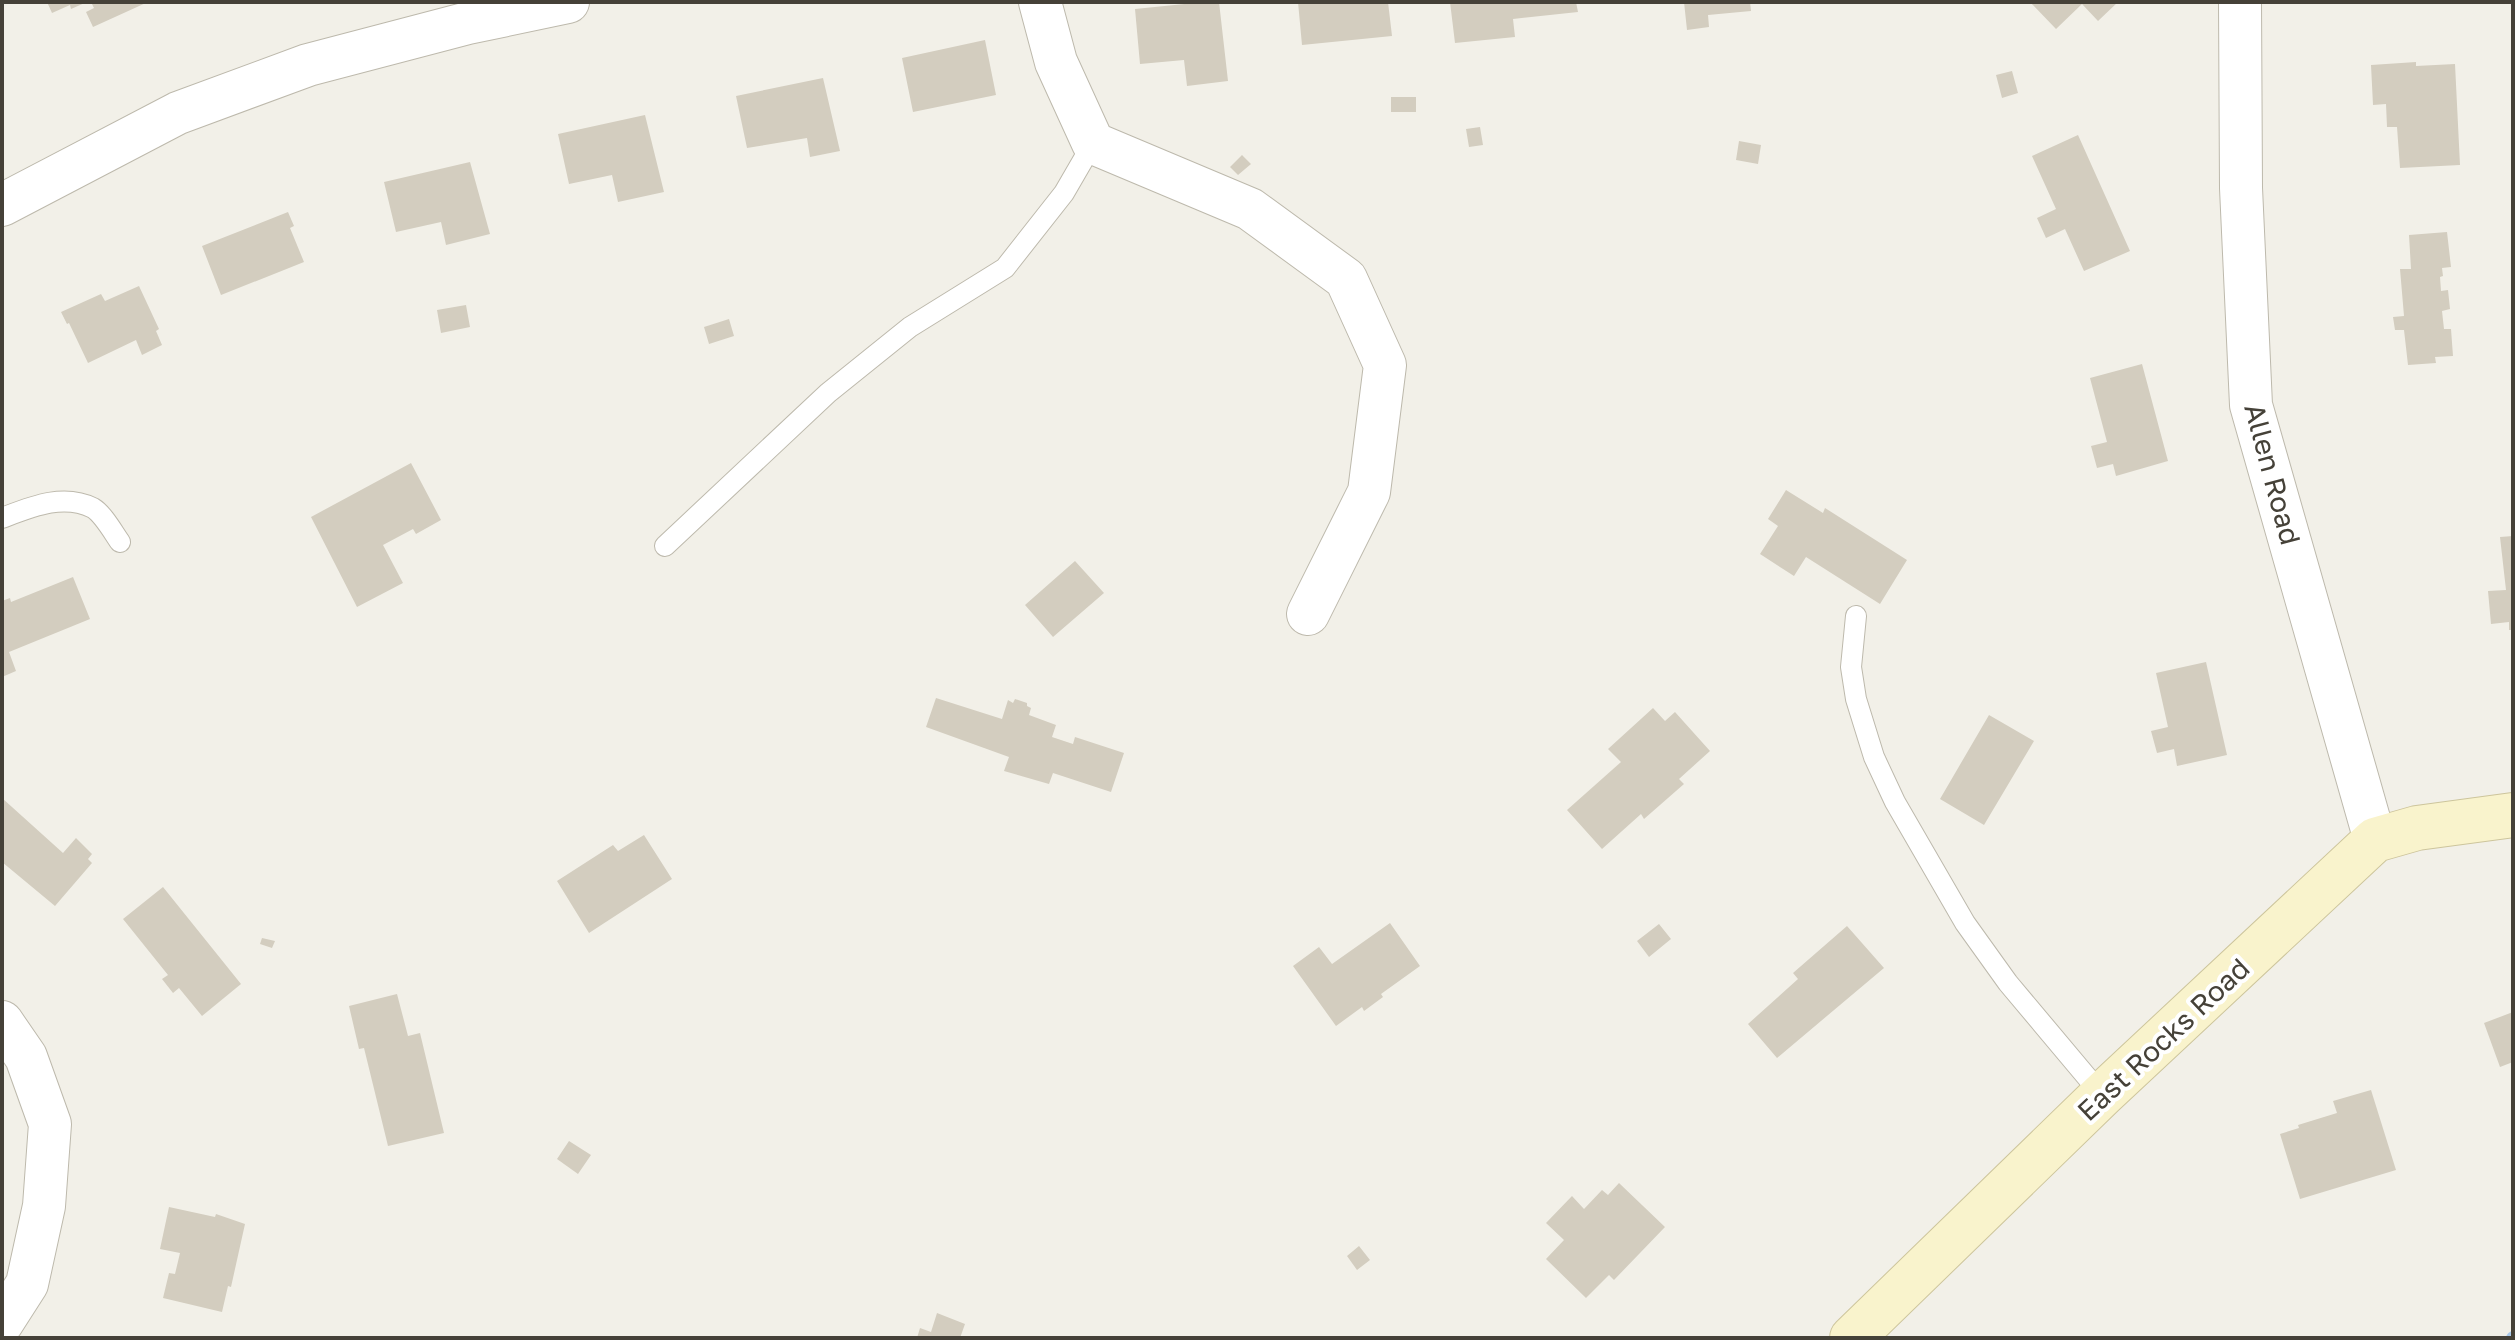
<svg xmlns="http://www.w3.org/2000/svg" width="2515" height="1340" font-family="'Golos Text',sans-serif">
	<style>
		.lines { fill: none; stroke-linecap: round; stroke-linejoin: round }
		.stream { stroke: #abc9e9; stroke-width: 12 }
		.building { fill: #d3cdbf }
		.lane-casing { stroke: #bdb9ac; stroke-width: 22 }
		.street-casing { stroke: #bdb9ac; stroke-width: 44 }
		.secondary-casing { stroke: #cdc59c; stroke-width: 46 }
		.lane { stroke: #fff; stroke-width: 20 }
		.street { stroke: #fff; stroke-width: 42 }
		.secondary { stroke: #f9f3cc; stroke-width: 44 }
		.labels { text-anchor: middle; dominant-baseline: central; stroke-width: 8; stroke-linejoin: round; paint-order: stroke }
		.street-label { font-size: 28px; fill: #454138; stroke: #fff }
	</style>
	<rect width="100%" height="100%" fill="#f2f0e8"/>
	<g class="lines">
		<!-- stream -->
		<path class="stream" d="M2512,1338L2513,1337"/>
	</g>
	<!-- building -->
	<path class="building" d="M47,2H87L71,9L70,5L52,13Z
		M91,2H148L93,27L86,12L94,8Z
		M1204,2H1219L1228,81L1187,86L1184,60L1140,64L1135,9Z
		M1298,2H1388L1392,36L1302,45Z
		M1450,2H1576L1578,12L1513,19L1515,37L1455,43Z
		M1684,2H1750L1751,11L1708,15L1709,27L1687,30Z
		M2030,2H2118L2098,21L2082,4L2056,29Z
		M985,40L996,95L913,112L902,58Z
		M2416,62V66L2455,64L2460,165L2400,168L2397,127H2387L2386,104L2373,105L2371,65Z
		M2012,71L2018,93L2002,98L1996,75Z
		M823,78L840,151L810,157L807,138L747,148L736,96Z
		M1391,97H1416V112H1391Z
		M645,115L664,192L618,202L612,175L569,184L558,134Z
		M1480,127L1483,145L1469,147L1466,129Z
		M2078,135L2130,251L2084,271L2065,229L2046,238L2037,218L2056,209L2032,156Z
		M1739,141L1761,145L1758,164L1736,160Z
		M1242,155L1251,164L1238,175L1230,167Z
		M470,162L490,234L446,245L441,222L396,232L384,182Z
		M288,212L294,226L290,228L304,262L221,295L202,246Z
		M2447,232L2451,267L2442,268L2443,276L2440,277L2441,291L2448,290L2450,309L2442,311L2444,329H2451L2453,356L2435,357L2436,363L2408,365L2404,330H2395L2393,317L2404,316L2400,269H2411L2409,235Z
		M139,286L159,329L156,331L162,345L142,355L136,340L88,363L69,323L67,324L61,312L101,294L105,301Z
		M466,305L470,327L441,333L437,310Z
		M729,319L734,336L709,344L704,327Z
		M2142,364L2168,461L2116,476L2113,464L2097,468L2091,446L2107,442L2090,378Z
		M411,463L441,520L416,534L413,529L383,545L403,583L357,607L311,517Z
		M1786,490L1823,513L1825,508L1907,560L1880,604L1806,557L1794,576L1760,554L1778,526L1768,519Z
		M2513,536V630H2509V622L2491,624L2488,591L2506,590L2500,537Z
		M1075,561L1104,593L1053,637L1025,605Z
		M73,577L90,619L9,652L16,671L2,677V601L10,598L11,602Z
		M2206,662L2227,755L2177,766L2174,749L2157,753L2151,731L2168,727L2156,673Z
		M936,698L1002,719L1008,700L1013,703L1015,699L1027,703V706L1031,708L1029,715L1056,725L1052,737L1073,744L1075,737L1124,753L1111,792L1053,773L1049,784L1004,771L1009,757L926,727Z
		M1653,708L1665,721L1675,712L1710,751L1679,779L1684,784L1644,819L1641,814L1602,849L1567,810L1621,762L1608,749Z
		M1989,715L2034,741L1984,825L1940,799Z
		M2,798L63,853L76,838L92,854L88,859L92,863L55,906L2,862Z
		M644,835L672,879L589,933L557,881L613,845L618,851Z
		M163,887L241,984L202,1016L179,988L173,993L162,979L168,975L123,919Z
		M1390,923L1420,966L1381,994L1383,997L1364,1011L1362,1007L1336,1026L1293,966L1319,947L1332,964Z
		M1659,924L1671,939L1649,957L1637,941Z
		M1847,926L1884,968L1777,1058L1748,1024L1798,979L1793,973Z
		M262,938L275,941L272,948L260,944Z
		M397,994L408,1036L420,1033L444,1133L388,1146L364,1048L359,1049L349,1006Z
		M2513,1012V1062L2500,1067L2484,1023Z
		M2371,1090L2396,1170L2300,1199L2280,1134L2299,1128L2298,1125L2337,1113L2333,1101Z
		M569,1141L591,1155L578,1174L557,1159Z
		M1619,1183L1665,1227L1614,1280L1609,1275L1586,1298L1546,1259L1564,1240L1546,1223L1572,1196L1584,1209L1602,1190L1608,1195Z
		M169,1207L215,1217L216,1214L245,1224L231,1287L228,1286L222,1312L163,1298L169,1273L175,1274L180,1253L160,1249Z
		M1359,1246L1370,1260L1357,1270L1347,1256Z
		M937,1313L965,1324L960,1338H917L920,1328L931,1332Z"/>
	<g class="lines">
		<!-- lane casing -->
		<g class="lane-casing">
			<path id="lane" d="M2,518C31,507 63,493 93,508C103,514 113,532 120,542
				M665,546L828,393L910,327L1005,268L1064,193L1093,143
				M1856,616L1851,667L1856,699L1874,757L1895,802L1965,923L2008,983L2102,1095"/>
		</g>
		<!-- street casing -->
		<g class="street-casing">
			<path id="street" d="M1040,2L1056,62L1093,143L1250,209L1346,279L1385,365L1369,492L1308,614
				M2240,2L2241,188L2251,405L2375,840
				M2,205L178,113L308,65L468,23L568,2
				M2,1022L26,1057L50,1124L44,1206L27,1284L2,1323"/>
		</g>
		<!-- secondary casing -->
		<g class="secondary-casing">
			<path id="secondary" d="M1852,1338L2102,1095L2375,840L2417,828L2513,815"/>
		</g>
		<!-- lane -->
		<use href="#lane" class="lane"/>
		<!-- street -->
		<use href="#street" class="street"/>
		<!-- secondary -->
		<use href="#secondary" class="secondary"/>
	</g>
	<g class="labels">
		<!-- street labels -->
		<g class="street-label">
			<text transform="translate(2273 474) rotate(75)">Allen Road</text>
			<text transform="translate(2163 1039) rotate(-43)">East Rocks Road</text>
		</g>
	</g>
	<!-- border -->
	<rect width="2515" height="1340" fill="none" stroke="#454138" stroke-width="8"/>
</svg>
